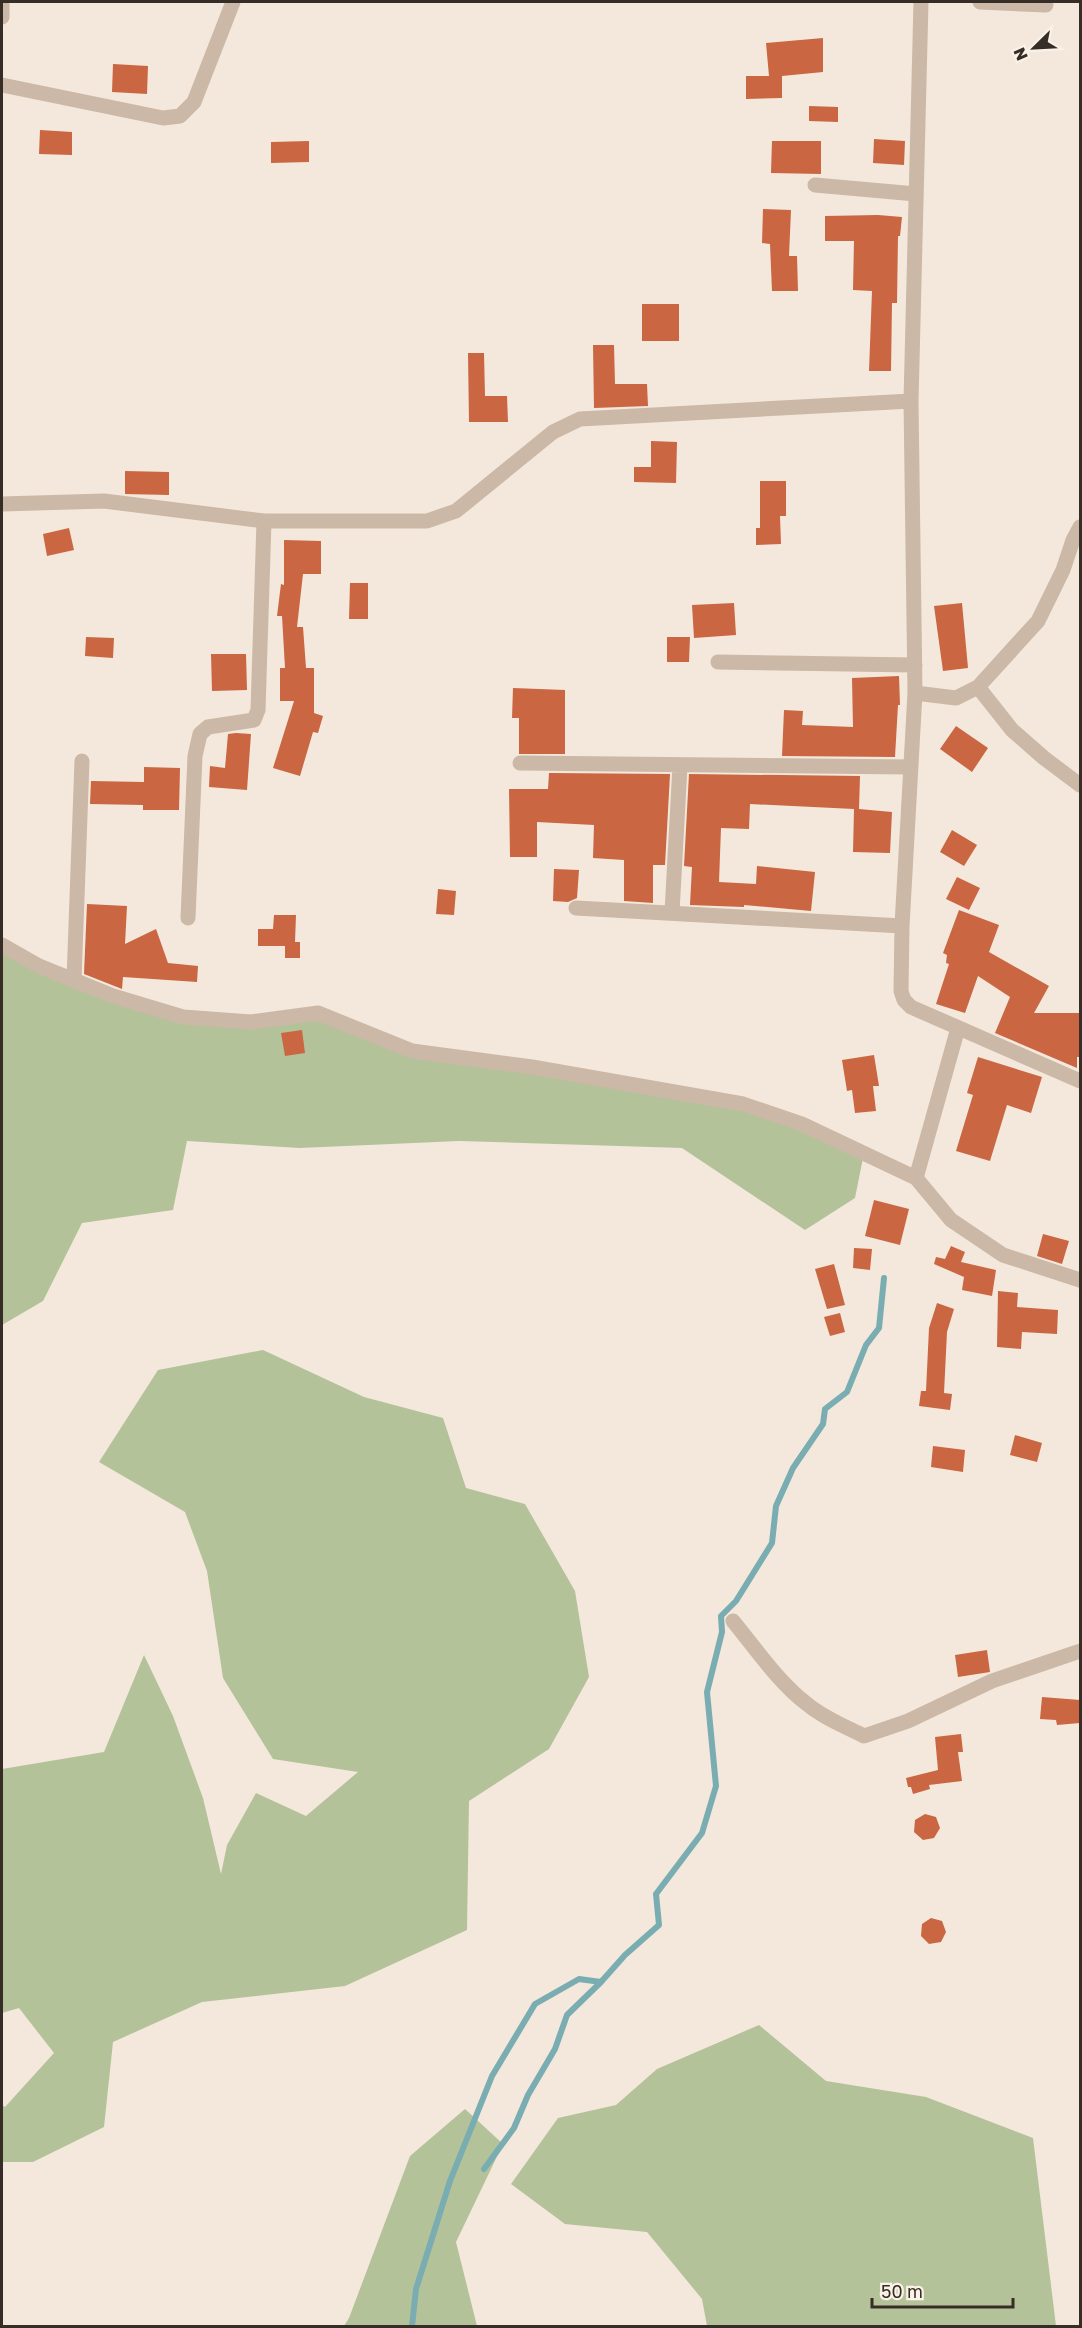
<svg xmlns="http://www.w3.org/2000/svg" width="1082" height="2328" font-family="'Golos Text',sans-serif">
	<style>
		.green { fill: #b4c29a }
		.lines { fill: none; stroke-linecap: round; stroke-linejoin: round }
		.stream { stroke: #79adb1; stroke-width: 6 }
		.building { fill: #ca6641 }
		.minor { stroke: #cbb8a6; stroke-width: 15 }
	</style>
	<rect width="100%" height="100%" fill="#f3e8db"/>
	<!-- green -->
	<path class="green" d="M2,945L183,1017L318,1013L412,1051L743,1104L864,1153L855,1198L805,1230L682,1148L459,1141L300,1148L187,1141L173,1210L82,1223L43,1301L2,1325Z
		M263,1350L364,1397L443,1418L466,1488L525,1504L575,1591L589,1677L549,1749L469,1801L467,1930L345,1986L202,2002L113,2042L104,2127L33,2162H2V2105L5,2107L54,2053L19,2008L2,2013V1769L104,1752L144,1655L173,1716L203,1798L221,1874L227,1845L256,1793L306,1816L358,1772L273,1759L223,1678L207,1571L185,1512L99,1462L158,1370Z
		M759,2025L826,2081L926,2097L1033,2138L1056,2326H707L702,2299L647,2232L565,2224L511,2184L558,2118L616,2105L657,2069Z
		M465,2109L503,2144L456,2242L477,2326H344L349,2318L410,2156Z"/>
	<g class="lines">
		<!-- stream -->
		<path class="stream" d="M484,2169L514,2128L528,2095L555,2049L567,2015L601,1982L625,1955L659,1925L656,1894L702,1833L716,1786L707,1692L722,1632L721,1616L736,1601L772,1543L776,1506L793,1468L823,1424L825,1409L847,1392L866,1345L879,1328L884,1278
			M412,2326L416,2289L450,2181L492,2076L535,2004L579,1979L601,1982"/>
	</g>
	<!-- building -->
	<path class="building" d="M823,38V72L782,76V98L746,99V76H769L766,43Z
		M113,64L148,66L147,94L112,92Z
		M809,106L838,107V122L809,121Z
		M40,130L72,132V155L39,154Z
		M874,139L905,141L904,165L873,163Z
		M309,141V162L271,163V142Z
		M772,141H821V174L771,173Z
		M763,209L791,210L789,256H797L798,291H772L770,244L762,243Z
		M878,215L902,217L900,236H898L897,303H892L891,371H869L872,291L853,290L854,241H825V216Z
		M642,304H679V341H642Z
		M593,345H614L615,384H647L648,406L594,408Z
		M468,353H484L485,396H507L508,422H469Z
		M651,441L677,442L676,483L634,482V467H651Z
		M125,471L169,472V495L125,494Z
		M760,481H786V516H780L781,544L756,545V528H760Z
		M69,528L74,550L47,556L43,534Z
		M284,540L321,541V574H303L297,627H303L306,668H314V713L323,716L318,733L313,732L300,776L273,768L294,701H280V668H285L282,616H277L281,584L284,585Z
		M350,583H368V619H349Z
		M734,603L736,635L694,638L692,605Z
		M962,603L968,668L943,671L934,606Z
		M86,637L114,638L113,658L85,656Z
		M667,637H690L689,662H667Z
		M211,654H246L247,690L212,691Z
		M899,676L900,705H898L895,757L782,756L784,710L803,711L802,725L853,727L852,678Z
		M513,688L565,690V754H519V718H512Z
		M956,726L988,748L972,772L940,749Z
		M236,733L251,734L247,790L209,787L210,766L225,768L228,734Z
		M144,767L180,768L179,810H143V805L90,804L91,781L144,782Z
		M549,773L670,774L665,865H653V903L624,901V860L593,858L594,825L537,822V857H510L509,789H548Z
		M689,774L860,776L859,809L892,812L890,853L853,852L854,809L750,804L749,829L721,828L719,882L756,884L757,866L815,872L811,911L744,905V907L690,905L692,867L684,866Z
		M952,830L977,845L964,866L940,852Z
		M554,869L579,870L577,898L568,902L553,901Z
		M957,877L980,888L969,910L946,899Z
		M438,889L456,891L454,915L436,914Z
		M87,904L127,906L125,944L156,929L168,963L198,966L197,982L123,977L122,989L84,974Z
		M959,910L999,925L989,952L1049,986L1034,1013H1080V1057H1077V1068L995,1033L1010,997L978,976L965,1013L936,1004L949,964L946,963L947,955L943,953Z
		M274,915H296L295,942H300V958H285V946H258V929H273Z
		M302,1030L305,1053L285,1056L281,1033Z
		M874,1055L879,1086H873L876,1111L855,1113L852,1090L847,1091L842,1060Z
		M978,1057L1042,1077L1031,1113L1007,1105L990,1161L956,1151L973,1095L967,1093Z
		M874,1200L909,1209L900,1245L865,1236Z
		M1043,1234L1069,1241L1062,1264L1037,1256Z
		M951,1246L965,1252L961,1262L996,1270L992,1296L962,1290L964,1277L934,1264L936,1257L945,1259Z
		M854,1248L872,1249L870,1270L853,1268Z
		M834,1264L845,1305L827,1309L815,1269Z
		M998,1291L1018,1293L1017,1307L1058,1310L1057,1334L1022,1332L1021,1349L997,1347Z
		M937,1303L954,1309L947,1332L944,1393L952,1394L950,1410L919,1406L921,1391H926L929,1328Z
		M840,1313L845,1332L830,1336L824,1317Z
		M1015,1435L1042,1443L1037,1462L1010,1455Z
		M933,1446L965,1450L963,1472L931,1467Z
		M987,1650L990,1672L958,1677L955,1655Z
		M1042,1697L1080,1700V1723L1057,1725L1056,1720L1040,1719Z
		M961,1734L963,1752H958L962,1781L929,1785L930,1789L913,1794L911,1787H908L906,1778L938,1770L935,1737Z
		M925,1814L936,1817L940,1828L934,1838L923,1840L914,1832L915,1820Z
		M931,1918L942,1921L946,1932L941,1942L929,1944L921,1936L922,1924Z"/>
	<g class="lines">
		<!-- minor -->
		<path class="minor" d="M921,2L911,401L915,693L902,926L901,991L904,1000L911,1007L1080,1081
			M980,2L1046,5
			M2,17V2
			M2,85L163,118L180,116L194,102L233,2
			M815,185L916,194
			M2,504L104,501L264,521H427L456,511L553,432L580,419L911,401
			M718,662L915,665
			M978,687L1012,730L1044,758L1080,785
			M915,693L956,698L978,687L1038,621L1063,570L1073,540L1080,527
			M520,763L911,767
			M576,908L902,926
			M672,912L680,766
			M188,918L195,756L200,734L208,727L254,720L258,710L264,521
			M2,945L39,966L113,996L183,1017L251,1022L318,1013L412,1051L532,1067L743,1104L802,1124L916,1178L951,1220L1003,1255L1080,1280
			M74,980L82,761
			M916,1178L958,1028
			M733,1621C756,1649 778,1682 807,1704C824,1718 844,1726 864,1736L908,1721L992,1681L1080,1651"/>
	</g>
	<!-- border -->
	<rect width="1082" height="2328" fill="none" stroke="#372d27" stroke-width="6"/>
	<!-- north arrow -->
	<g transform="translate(1034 48) rotate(246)" stroke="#faf2e7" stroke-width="4.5" paint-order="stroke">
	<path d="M0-4.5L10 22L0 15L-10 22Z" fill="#372d27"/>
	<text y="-9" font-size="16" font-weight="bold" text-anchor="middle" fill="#372d27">N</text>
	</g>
	<!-- scale -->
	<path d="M872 2298v9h141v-9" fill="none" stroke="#372d27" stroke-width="3"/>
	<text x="881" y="2298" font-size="18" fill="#372d27" stroke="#faf2e7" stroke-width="4.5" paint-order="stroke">50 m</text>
</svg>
